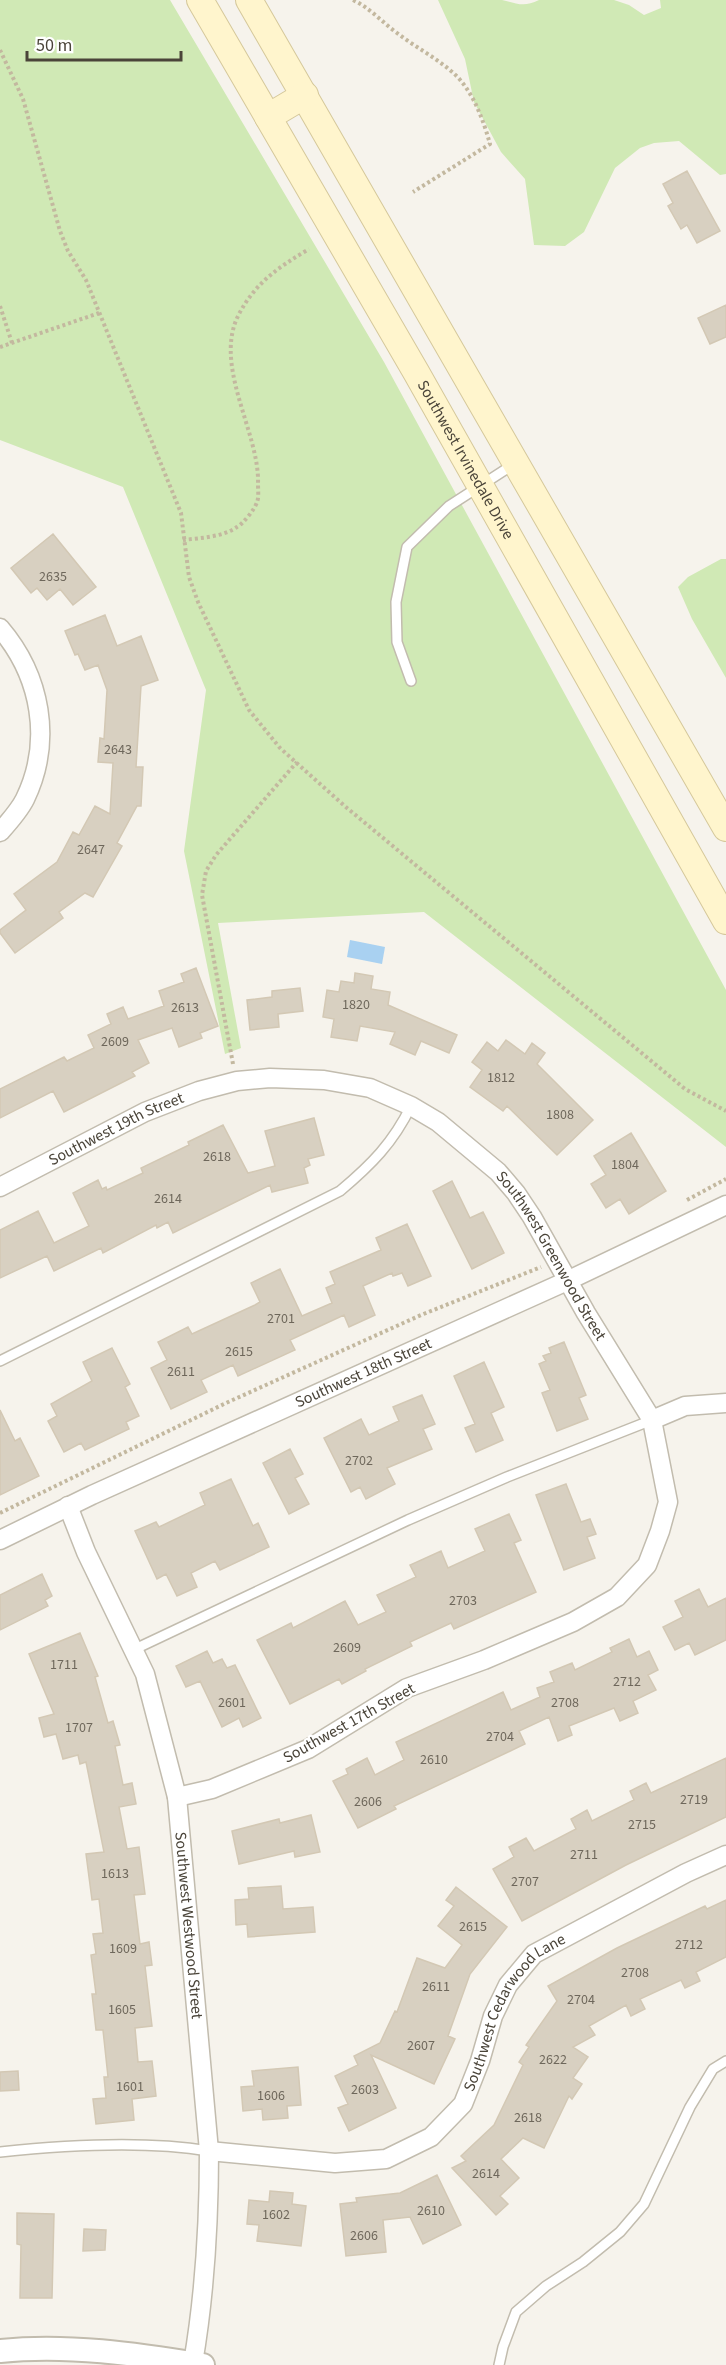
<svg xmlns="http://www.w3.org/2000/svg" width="726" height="2365" font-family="'Source Sans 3',sans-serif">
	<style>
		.green { fill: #d0e9b5 }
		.water { fill: #a9d1f1 }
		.building { fill: #d8d0c1; stroke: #d3c8b4; stroke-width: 1.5 }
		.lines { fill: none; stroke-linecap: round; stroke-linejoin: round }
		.service-casing { stroke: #c2bcae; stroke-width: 12 }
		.minor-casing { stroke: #c2bcae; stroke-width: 21 }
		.tertiary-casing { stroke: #c2bcae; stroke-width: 26 }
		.secondary-casing { stroke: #d5c89b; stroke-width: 28 }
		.path { stroke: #c3b89f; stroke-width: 4; stroke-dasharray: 3 3; stroke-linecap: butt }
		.service { stroke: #fff; stroke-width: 9 }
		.minor { stroke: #fff; stroke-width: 18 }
		.tertiary { stroke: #fff; stroke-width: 22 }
		.secondary { stroke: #fff5cd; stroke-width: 26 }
		.labels { text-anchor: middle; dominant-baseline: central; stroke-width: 4.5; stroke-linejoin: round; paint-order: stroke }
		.number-label { font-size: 14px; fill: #6e675b }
		.street-label { font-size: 16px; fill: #4a4439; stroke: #fff }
	</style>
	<rect width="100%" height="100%" fill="#f6f3ec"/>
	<!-- green -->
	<path class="green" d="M0,0H170L384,362L726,990V1147L424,912L218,923L241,1048L225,1054L184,851L206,690L123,487L0,440Z
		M438,0C456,0 487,0 502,0C517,3 523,8 539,0H614L629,5L644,15L661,8L660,0H726V174L720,175L679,141L654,143L640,148L615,168L584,232L565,246L534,245L525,179L501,152L474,102L465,59Z
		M721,559H726V678L692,619L678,587L688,577Z"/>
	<!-- water -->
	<path class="water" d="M350,940L385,947L382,964L347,957Z"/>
	<!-- building -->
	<path class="building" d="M687,171L720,231L697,243L687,225L681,229L668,206L673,203L663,184Z
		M726,305V337L710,344L698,318Z
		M53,534L96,587L73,605L60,589L47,600L37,588L31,593L11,568Z
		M105,615L117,646L141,636L158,680L141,686L136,767H143L141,806H137L117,843L122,846L93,897L85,893L59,912L63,918L15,953L0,933V930L26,910L14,894L57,862L73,832L79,835L95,806L110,814L113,763L98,762L100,738L104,739L107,690L98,665L85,670L78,654L75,655L65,631Z
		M196,968L218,1026L200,1033L202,1038L179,1047L172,1028L138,1040L149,1063L132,1072L135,1076L64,1112L53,1091L0,1118V1089L64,1057L67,1061L94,1048L88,1035L111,1024L107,1014L123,1007L128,1019L164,1006L159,991L184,982L181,974Z
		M355,973L373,976L371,989L390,992L388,1005L457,1035L449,1053L421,1041L415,1055L390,1044L395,1032L360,1026L357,1041L331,1037L334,1019L323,1017L327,990L339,992L341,981L354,983Z
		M300,988L303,1011L278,1014L279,1027L250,1030L247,1000L272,997V991Z
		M506,1040L525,1054L532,1043L545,1053L537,1064L593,1120L557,1155L507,1106L503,1111L470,1087L482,1070L472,1062L487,1042L498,1051Z
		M314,1118L324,1155L308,1159L310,1165L304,1168L308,1183L272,1192L270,1185L173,1233L168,1222L157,1228L156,1225L103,1253L101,1248L54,1271L47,1256L0,1278V1230L38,1211L54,1243L89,1226L73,1193L98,1180L102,1189L106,1187L107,1190L143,1173L141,1168L189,1145L188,1142L223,1125L248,1173L275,1166L265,1131Z
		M631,1133L666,1191L629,1214L620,1199L606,1208L591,1184L606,1175L594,1156Z
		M452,1181L470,1218L483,1212L504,1253L472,1269L433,1191Z
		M407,1224L431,1276L408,1286L402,1273L393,1276L392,1273L363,1286L375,1315L349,1327L344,1315L316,1328L290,1340L295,1350L238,1376L233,1365L201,1380L207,1392L171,1409L151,1368L167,1360L158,1342L188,1327L192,1334L255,1305L260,1302L251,1283L280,1269L302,1316L332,1303L326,1288L335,1284L330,1272L381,1250L376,1238Z
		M564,1342L586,1395L579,1398L588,1419L557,1431L542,1393L550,1390L539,1364L546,1361L543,1356L551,1353L549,1348Z
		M112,1348L130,1384L125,1387L139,1416L126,1422L129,1429L85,1450L81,1443L64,1452L48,1421L57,1416L51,1404L92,1381L83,1362Z
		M484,1362L504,1407L491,1413L503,1440L476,1452L465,1428L475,1424L454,1376Z
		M422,1395L435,1424L423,1429L432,1449L387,1468L395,1484L366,1499L360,1487L351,1492L324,1438L361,1419L369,1435L399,1421L393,1407Z
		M0,1410L15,1441L20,1438L39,1476L0,1495Z
		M290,1449L303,1474L295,1478L309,1504L289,1514L263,1463Z
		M231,1479L253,1526L258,1523L269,1547L220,1570L215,1561L191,1573L197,1587L177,1596L166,1574L157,1579L135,1531L156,1522L159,1527L205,1505L200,1493Z
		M566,1484L581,1522L590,1519L596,1534L587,1537L595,1558L564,1570L536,1495Z
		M509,1514L521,1540L514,1543L536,1592L454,1629L451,1623L410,1642L412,1646L365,1669L366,1671L342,1684L339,1679L290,1704L257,1640L291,1623L293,1628L345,1601L358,1625L386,1612L377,1595L416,1577L410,1565L441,1551L448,1568L485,1551L475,1529Z
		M42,1574L52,1596L45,1600L48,1606L0,1630V1595Z
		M699,1589L708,1607L726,1598V1640L695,1655L689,1643L675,1650L663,1627L683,1617L675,1601Z
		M80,1633L98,1676L95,1677L108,1723L113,1721L120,1745L115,1746L123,1785L132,1783L136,1804L119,1807L127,1849L139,1847L145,1894L134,1895L140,1944L149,1942L152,1965L145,1966L152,2026L135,2028L138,2062L152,2061L156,2096L132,2099L134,2120L96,2124L93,2099L106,2098L104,2077H108L103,2030H96L92,1994H96L91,1955L96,1954L93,1934L103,1933L99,1899L92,1900L86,1854L104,1852L86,1762L80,1764L78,1755L63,1759L56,1734L44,1737L39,1718L54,1714L29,1654Z
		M629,1639L637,1657L649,1651L658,1670L648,1675L656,1690L633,1701L638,1713L620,1721L614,1708L569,1726L572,1735L558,1741L549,1717L519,1731L525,1744L394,1806L396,1809L358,1828L333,1781L348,1774L346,1769L367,1758L375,1775L404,1760L396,1742L503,1692L511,1710L540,1697L537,1688L554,1682L550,1672L572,1663L575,1670L612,1652L610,1648Z
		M207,1651L213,1663L222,1659L227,1668L235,1665L261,1718L243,1727L239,1718L222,1727L200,1681L186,1687L176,1666Z
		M726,1758V1817L626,1865L522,1921L493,1869L514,1857L509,1847L526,1838L534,1851L576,1829L571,1819L587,1810L592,1821L634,1800L630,1791L646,1783L651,1793Z
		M311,1815L320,1852L295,1857L294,1851L239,1864L232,1831L279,1819L280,1823Z
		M281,1886L283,1909L313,1907L315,1932L248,1937L247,1924L236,1925L235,1900L249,1899L248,1888Z
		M456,1887L507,1927L470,1974L448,2036L455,2039L434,2084L371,2055L396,2108L349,2131L338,2108L348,2104L335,2076L358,2065L354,2056L380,2043L395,2011L397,2012L417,1958L445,1968L462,1945L438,1926L454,1906L446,1900Z
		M726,1900V1957L696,1972L700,1981L685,1988L681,1980L640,1999L645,2009L631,2016L626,2005L589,2026L595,2035L573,2047L588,2057L573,2078L582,2084L572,2099L569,2096L544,2148L523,2138L501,2159L519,2178L500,2196L508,2204L496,2215L452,2168L466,2161L461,2156L494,2125L523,2065L519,2062L529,2047L526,2045L557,2001L548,1986L617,1948L705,1906L707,1909Z
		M298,2067L301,2105L287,2106L288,2118L263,2120L262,2109L243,2111L241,2087L254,2086L252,2071Z
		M18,2071L19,2090L0,2091V2072Z
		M437,2175L461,2225L423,2244L410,2217L383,2220L386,2252L346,2256L340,2204L357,2202L356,2198L400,2193Z
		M270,2191L293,2193L292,2204L306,2206L301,2246L257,2241L259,2225L247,2224L249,2200L269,2202Z
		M17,2213L54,2214L52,2298H20L21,2245L17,2244Z
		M84,2229L106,2230L105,2250L83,2251Z"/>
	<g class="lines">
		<!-- service casing -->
		<g class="service-casing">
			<path id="service" d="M411,681L397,642L396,602L407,547L449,506L514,464
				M0,1361L340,1191C371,1165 393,1143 411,1106
				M133,1650L408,1520L507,1477L652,1420
				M0,2152C66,2145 143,2140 209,2151
				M499,2365L503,2347L516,2312L546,2286L583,2262L620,2232L644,2204L690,2107L713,2069L726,2061"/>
		</g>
		<!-- minor casing -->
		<g class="minor-casing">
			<g id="minor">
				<path d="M0,628C41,676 53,741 25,799C19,811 9,822 0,832"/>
				<path id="s1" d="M0,1187L145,1112L199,1091L237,1081L270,1078L324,1080L370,1088L411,1106L438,1122L498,1172L516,1193L532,1217L586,1313L652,1420L668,1502L660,1531L647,1565L617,1597L573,1622L484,1660L407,1688L308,1749L212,1789L177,1797"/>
				<path d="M652,1420L685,1406L726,1403"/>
				<path id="s2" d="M68,1506L86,1552L145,1674L177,1797L209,2151C209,2222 205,2293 193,2363"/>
				<path id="s3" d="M0,1540L92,1495L567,1281L726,1205"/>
				<path id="s4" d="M209,2151L335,2163L386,2159L431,2137L463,2104L480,2061L493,2016L508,1985L534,1954L686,1873L726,1855"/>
			</g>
		</g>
		<!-- tertiary casing -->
		<g class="tertiary-casing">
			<path id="tertiary" d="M0,2351C67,2344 136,2354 203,2365"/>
		</g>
		<!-- secondary casing -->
		<g class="secondary-casing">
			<g id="secondary">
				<path id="s5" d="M200,0L416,372L726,921"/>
				<path d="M249,0L726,828"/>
				<path d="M268,117L305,95"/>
			</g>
		</g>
		<!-- path -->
		<path class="path" d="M353,0C370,8 382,22 397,33C415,47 435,57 451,71C472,88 483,119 490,144L413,192
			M0,50L23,99L60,231L68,251L86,280L181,513L189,577L198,602L249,710L280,748L347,808L685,1089L726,1111
			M0,306L12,343
			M0,347L99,313
			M183,540C200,538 223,537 237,527C243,524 255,509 257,502C259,498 258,489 258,484C260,433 212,365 239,314C256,282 279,267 309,249
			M233,1064L202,895L206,871L216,855L297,762
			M687,1200L726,1179
			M0,1513L226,1403L421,1315L541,1267"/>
		<!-- service -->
		<use href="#service" class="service"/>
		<!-- minor -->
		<use href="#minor" class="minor"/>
		<!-- tertiary -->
		<use href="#tertiary" class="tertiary"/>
		<!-- secondary -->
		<use href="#secondary" class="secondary"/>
	</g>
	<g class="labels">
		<!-- number labels -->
		<g class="number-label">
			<text x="53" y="577">2635</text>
			<text x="118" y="750">2643</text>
			<text x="91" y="850">2647</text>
			<text x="356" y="1005">1820</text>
			<text x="185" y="1008">2613</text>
			<text x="115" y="1042">2609</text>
			<text x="501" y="1078">1812</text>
			<text x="560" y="1115">1808</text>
			<text x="217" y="1157">2618</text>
			<text x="625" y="1165">1804</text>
			<text x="168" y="1199">2614</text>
			<text x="281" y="1319">2701</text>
			<text x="239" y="1352">2615</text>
			<text x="181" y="1372">2611</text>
			<text x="359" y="1461">2702</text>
			<text x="463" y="1601">2703</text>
			<text x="347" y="1648">2609</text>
			<text x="64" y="1665">1711</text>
			<text x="627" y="1682">2712</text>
			<text x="232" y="1703">2601</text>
			<text x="565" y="1703">2708</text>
			<text x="79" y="1728">1707</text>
			<text x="500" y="1737">2704</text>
			<text x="434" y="1760">2610</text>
			<text x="694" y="1800">2719</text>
			<text x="368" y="1802">2606</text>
			<text x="642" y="1825">2715</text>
			<text x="584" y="1855">2711</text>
			<text x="115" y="1874">1613</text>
			<text x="525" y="1882">2707</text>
			<text x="473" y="1927">2615</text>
			<text x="689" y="1945">2712</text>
			<text x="123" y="1949">1609</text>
			<text x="635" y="1973">2708</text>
			<text x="436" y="1987">2611</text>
			<text x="581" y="2000">2704</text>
			<text x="122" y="2010">1605</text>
			<text x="421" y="2046">2607</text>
			<text x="553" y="2060">2622</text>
			<text x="130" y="2087">1601</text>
			<text x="365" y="2090">2603</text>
			<text x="271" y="2096">1606</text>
			<text x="528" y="2118">2618</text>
			<text x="486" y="2174">2614</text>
			<text x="431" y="2211">2610</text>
			<text x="276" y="2215">1602</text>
			<text x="364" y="2236">2606</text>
		</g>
		<!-- street labels -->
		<g class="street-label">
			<text stroke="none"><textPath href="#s5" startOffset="531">Southwest Irvinedale Drive</textPath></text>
			<text stroke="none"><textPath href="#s1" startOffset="130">Southwest 19th Street</textPath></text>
			<text stroke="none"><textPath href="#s1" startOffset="648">Southwest Greenwood Street</textPath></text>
			<text stroke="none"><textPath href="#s3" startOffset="400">Southwest 18th Street</textPath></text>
			<text transform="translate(349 1723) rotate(-29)">Southwest 17th Street</text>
			<text stroke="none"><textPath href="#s2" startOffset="441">Southwest Westwood Street</textPath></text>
			<text stroke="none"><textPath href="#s4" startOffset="382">Southwest Cedarwood Lane</textPath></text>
		</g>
	</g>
	<!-- scale -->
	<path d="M27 51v9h154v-9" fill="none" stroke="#4a4439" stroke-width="3"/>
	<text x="36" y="51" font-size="18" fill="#4a4439" stroke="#ffffff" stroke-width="4.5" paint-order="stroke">50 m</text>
</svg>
